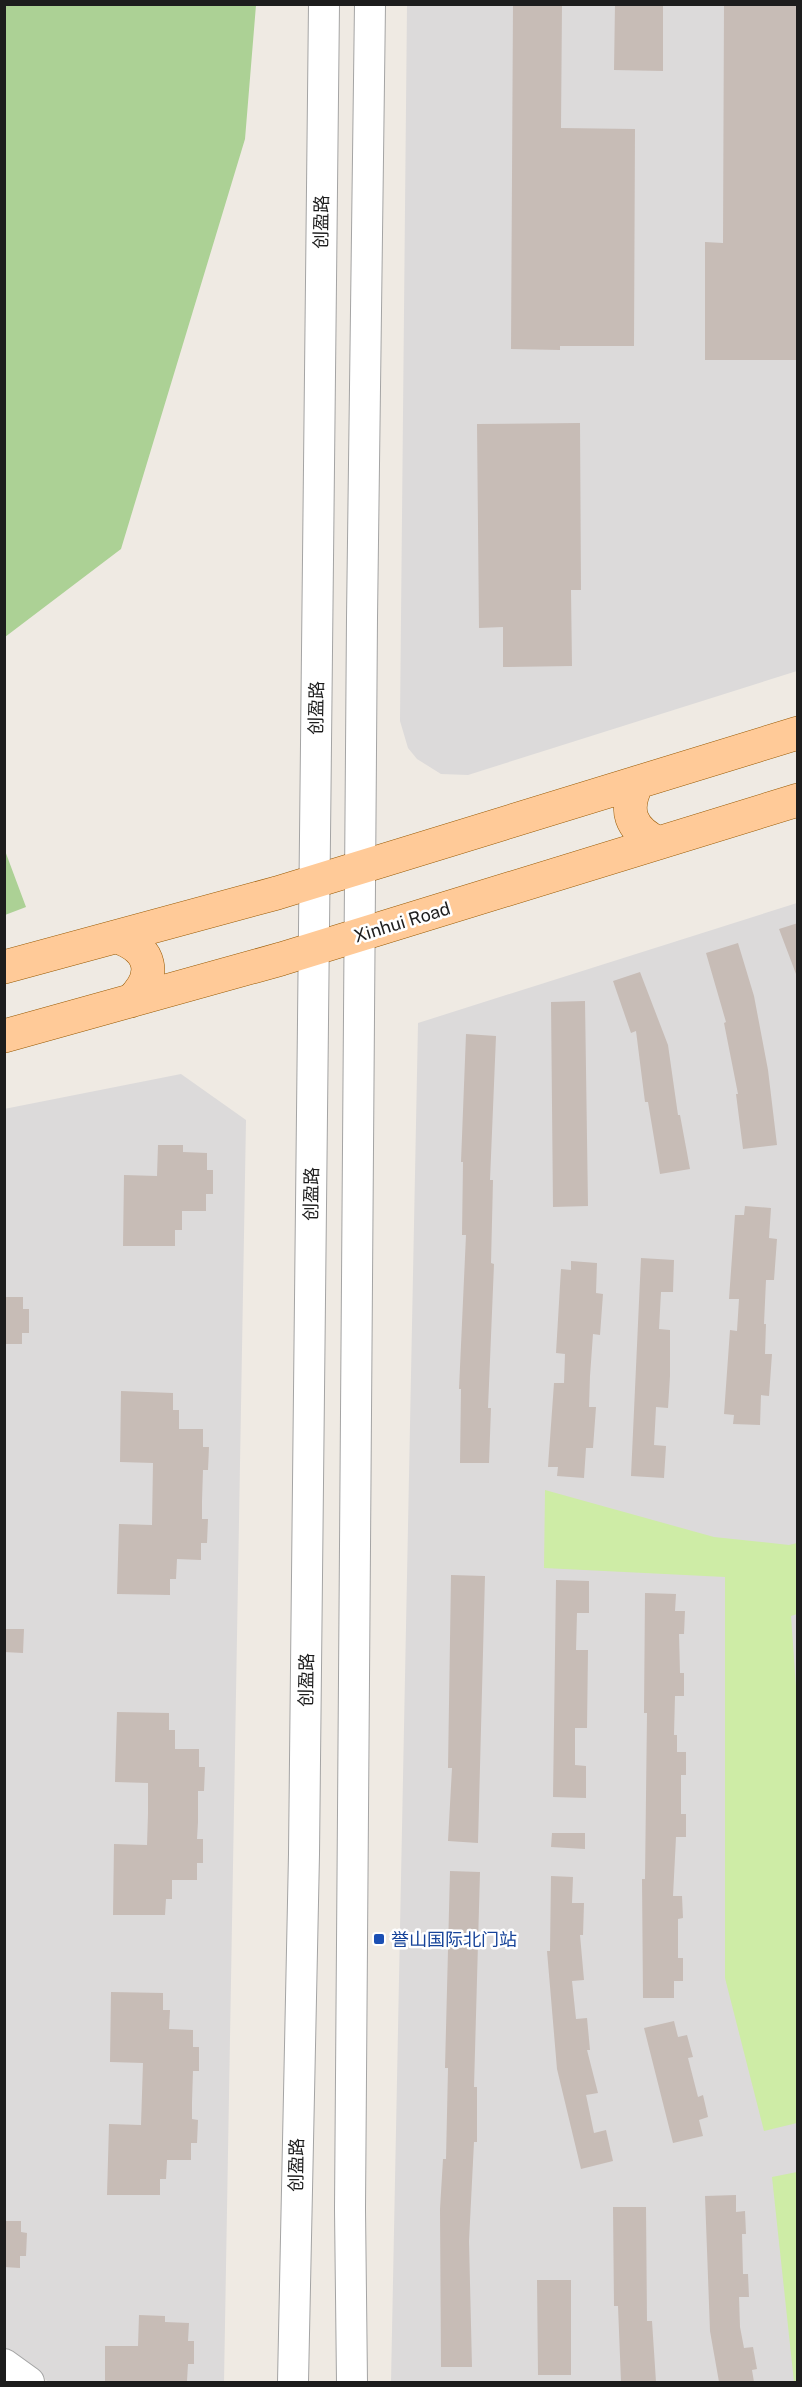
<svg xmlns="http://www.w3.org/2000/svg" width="802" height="2387" font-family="'Public Sans','Noto Sans SC',sans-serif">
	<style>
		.residential { fill: #dcdada }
		.grass { fill: #ceeca6 }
		.forest { fill: #acd195 }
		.building { fill: #c7bcb6 }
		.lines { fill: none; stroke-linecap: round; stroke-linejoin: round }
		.minor-casing { stroke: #a4a4a4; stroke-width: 32 }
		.major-casing { stroke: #975800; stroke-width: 34 }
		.minor { stroke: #fff; stroke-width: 30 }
		.major { stroke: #ffca98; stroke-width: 33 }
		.transit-dot { fill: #1a4fb4; stroke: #fff; stroke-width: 2 }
		.labels { text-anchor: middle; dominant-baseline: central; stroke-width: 5; stroke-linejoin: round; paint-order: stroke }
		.street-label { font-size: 18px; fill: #1d1d1d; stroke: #fff }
		.transit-label { font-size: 18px; fill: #164399; stroke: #fff; text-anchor: start }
	</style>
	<rect width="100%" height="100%" fill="#efeae3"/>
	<!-- residential -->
	<path class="residential" d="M407,5H797V671L468,775L441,774L417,759L408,748L400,721Z
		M797,903V2382H391L418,1023Z
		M181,1074L246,1120L224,2382H49L5,2352L4,1109Z"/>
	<!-- grass -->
	<path class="grass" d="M545,1490L714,1537L789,1545L797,1543V1614L791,1616L798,1715L797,2123L764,2131L725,1978V1577L544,1568Z
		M797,2172L798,2382H794L772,2177Z"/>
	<!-- forest -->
	<path class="forest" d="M5,4L256,5L245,139L121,549L5,637Z
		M4,848L26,907L5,915H4Z"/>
	<!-- building -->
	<path class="building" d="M513,4H562L561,128L635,129L634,346H560V350L511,349Z
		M615,4H663V71L614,70Z
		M724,4H798V360H705V242L723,243Z
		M580,423L581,590H571L572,666L503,667V627L479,628L477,424Z
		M798,923V974H796L779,929Z
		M738,943L754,996L768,1070L777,1145L743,1149L736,1094H738L724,1023L726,1022L706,953Z
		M640,972L668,1045L678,1115H680L690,1169L660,1174L648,1102H645L636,1031L631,1033L613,981Z
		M585,1001L588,1206L553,1207L551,1002Z
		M466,1034L496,1036L490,1180H493L491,1263L494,1264L488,1408H491L489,1463H460L461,1389H459L466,1235H462L463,1162H461Z
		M158,1145H183V1152L207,1153V1170H213V1194H206V1211H182V1230H175V1246H123L124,1175L157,1176Z
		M745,1206L771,1208L769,1238L777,1239L774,1280H766L764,1324H766L765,1354H772L769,1396L761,1395L760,1425L733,1424L734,1415L724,1414L730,1330L737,1331L739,1299H729L735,1215H744Z
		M641,1258L674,1260L673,1292H661L659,1329L670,1330V1376L668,1408L656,1407L654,1445L666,1446L664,1478L631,1476Z
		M571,1261L597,1263L596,1293L603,1294L600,1335L593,1334L590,1376L589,1407H596L593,1448H586L584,1478L557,1476L558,1467H548L554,1383H564L565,1354L556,1353L561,1269L571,1270Z
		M4,1297H23V1309H29V1333H22V1344H4Z
		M121,1391L173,1393V1410H179V1429H203V1447H209L208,1470H203L202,1501V1519H208L207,1543H201V1560L177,1559L176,1579H170V1595L117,1594L119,1524L152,1525L153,1463L120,1462Z
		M451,1575L485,1576L478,1843L448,1841L452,1768H448Z
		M556,1580L589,1581V1613H577L576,1650H588L587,1728H575V1765L586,1766V1798L553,1797Z
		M645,1593L676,1594L675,1611H685L684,1634H679L680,1673H684V1696H675L674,1735H677V1752H686V1775H681V1814H686V1837H676L673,1896H682L683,1918L678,1919V1958H683V1981H674V1998H643L642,1879H645L647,1713H644Z
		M4,1629H24L23,1653L4,1652Z
		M117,1712L169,1713V1730H175V1749H199V1767H205L204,1791H198V1822L197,1839H203V1863H197V1880H172V1899H166L165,1915H113L114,1844L147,1845L148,1814V1783L115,1782Z
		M552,1833H585V1849L551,1847Z
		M450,1871L480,1872L474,2087H477V2142H474L469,2241L472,2367H441L440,2209L443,2159H446L448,2068H445Z
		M551,1876L573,1877L572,1903H584L583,1935H580L584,1980L572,1981L576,2019L587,2018L590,2050H587L598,2093L586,2095L594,2133L606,2130L613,2161L581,2169L557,2069L547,1951H550Z
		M111,1992L163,1993V2010H170L169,2029L193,2030V2047H199V2071H193L192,2102V2119L198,2120L197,2143H191V2160H167L166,2179H160V2195H107L109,2124L141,2125L143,2063L110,2062Z
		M674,2021L678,2037L687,2035L693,2057L688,2058L698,2097L703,2095L708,2117L699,2120L703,2136L673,2143L644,2028Z
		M736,2195V2212L745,2211L746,2234H742L743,2274H748L749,2297H739L740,2327L744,2348L753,2347L757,2369L752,2370L754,2382H719L710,2331L705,2196Z
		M613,2207H646L647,2321H652L656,2382H621L618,2306H614Z
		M4,2221H21V2232L27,2233L26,2256H20V2268L4,2267Z
		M537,2280H571V2375H538Z
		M139,2315L165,2316V2322L189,2323L188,2341H194V2364H188L187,2381L105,2382V2346H138Z"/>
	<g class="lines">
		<!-- minor casing -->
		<g class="minor-casing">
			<path id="minor" d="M4,2364L29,2382
				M293,2382L304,1854L324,4
				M352,2382L350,2209L362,618L370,4"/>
		</g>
		<!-- major casing -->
		<g class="major-casing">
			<path id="major" d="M638,782C623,810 630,829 658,843
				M117,937C152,949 158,975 131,1001
				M4,967L277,893L798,733
				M4,1036L281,959L798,800"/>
		</g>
		<!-- minor -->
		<use href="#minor" class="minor"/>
		<!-- major -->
		<use href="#major" class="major"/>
	</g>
	<!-- markers -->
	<rect class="transit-dot" x="373" y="1933" width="12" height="12" rx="3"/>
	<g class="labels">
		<!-- street labels -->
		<g class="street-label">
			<text transform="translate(321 222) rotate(-89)">创盈路</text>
			<text transform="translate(316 708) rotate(-89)">创盈路</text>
			<text transform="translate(402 922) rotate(-17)">Xinhui Road</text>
			<text transform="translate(311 1194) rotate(-89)">创盈路</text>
			<text transform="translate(306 1680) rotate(-89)">创盈路</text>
			<text transform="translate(296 2165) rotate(-89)">创盈路</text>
		</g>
		<!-- transit labels -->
		<g class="transit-label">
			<text x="391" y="1939">誉山国际北门站</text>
		</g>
	</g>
	<!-- border -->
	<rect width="802" height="2387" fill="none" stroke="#1d1d1d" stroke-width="12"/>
</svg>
